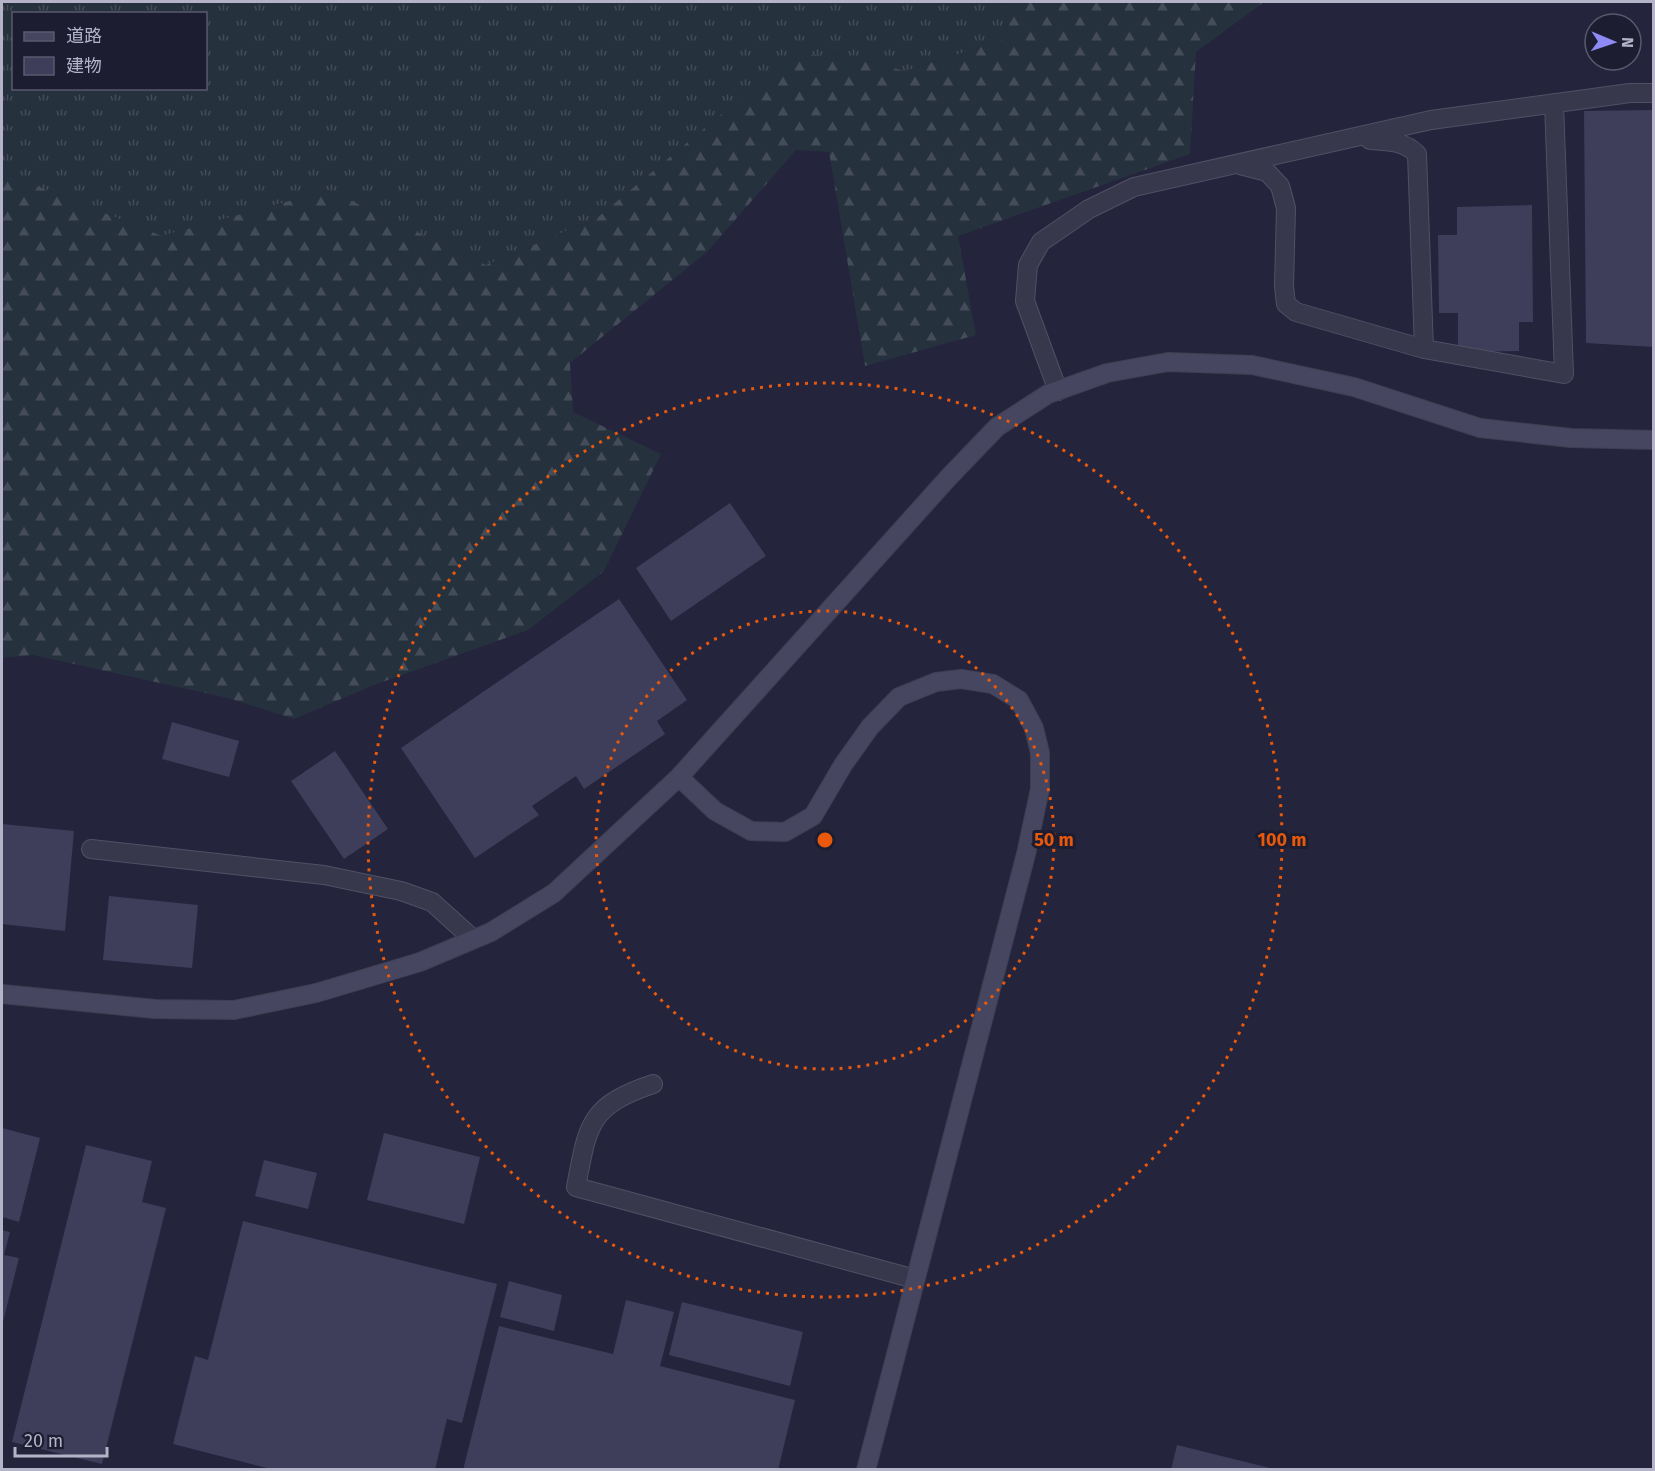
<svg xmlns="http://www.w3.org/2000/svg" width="1655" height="1471" font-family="'Fira Sans','Noto Sans JP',sans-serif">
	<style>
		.grass { fill: url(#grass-tufts); fill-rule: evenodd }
		.forest { fill: url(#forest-firs) }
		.building { fill: #3e3e5b }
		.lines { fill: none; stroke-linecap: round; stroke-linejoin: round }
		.lane-casing { stroke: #505065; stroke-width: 20 }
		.secondary-casing { stroke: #3e3e53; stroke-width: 20 }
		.lane { stroke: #38384d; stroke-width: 18 }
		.secondary { stroke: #474660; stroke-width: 18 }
		.ring { fill: none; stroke: #e8590c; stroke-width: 3; stroke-dasharray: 3 6 }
		.centre { fill: #e8590c; stroke: #1d1d32; stroke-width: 3 }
		.ring-label { font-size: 18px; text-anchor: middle; font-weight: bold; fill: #e8590c; stroke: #1d1d32; stroke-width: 6; stroke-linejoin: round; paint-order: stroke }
	</style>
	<defs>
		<pattern id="grass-tufts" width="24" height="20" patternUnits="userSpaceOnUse" patternTransform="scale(1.5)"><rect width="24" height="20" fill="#26313e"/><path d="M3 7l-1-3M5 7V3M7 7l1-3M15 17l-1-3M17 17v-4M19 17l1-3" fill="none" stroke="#434c58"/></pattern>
		<pattern id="forest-firs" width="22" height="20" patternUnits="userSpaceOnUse" patternTransform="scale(1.5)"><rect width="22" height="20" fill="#26313e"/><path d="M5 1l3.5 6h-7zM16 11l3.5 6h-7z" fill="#434c58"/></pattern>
	</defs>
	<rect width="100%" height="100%" fill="#24243d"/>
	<!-- grass -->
	<path class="grass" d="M2,2H1002L1009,38L905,71L847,56L793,54L597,218L486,265L329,190L162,236L2,172ZM14,14H206V88H14Z"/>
	<!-- forest -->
	<path class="forest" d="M1002,2H1264L1196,52L1190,154L958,236L976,335L865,366L829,152L796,150L707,252L570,363L573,412L661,454L604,571L528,630L374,685L294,719L228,698L33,655L2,658V172L162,236L329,190L486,265L597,218L793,54L847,56L905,71L1009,38Z"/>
	<!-- building -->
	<path class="building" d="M1654,110V347L1586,343L1584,111Z
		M1532,205L1533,322H1519V351L1458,352V313H1439L1438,235H1457V207Z
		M730,503L766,556L671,621L636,568Z
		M619,599L687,700L657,721L665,734L584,789L576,776L532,806L539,815L475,858L401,748Z
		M172,722L239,741L229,777L162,759Z
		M335,751L388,829L344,859L291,781Z
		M2,824L74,831L65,931L2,924Z
		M109,896L198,905L192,968L103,960Z
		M2,1128L40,1138L19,1222L2,1217Z
		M384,1133L480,1157L464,1224L367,1200Z
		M86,1145L152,1161L142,1202L166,1208L102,1464L12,1442Z
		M264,1160L317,1173L308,1209L255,1196Z
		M243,1221L497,1284L462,1423L447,1419L435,1470H275L173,1444L195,1356L208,1360Z
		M2,1230L10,1232L4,1255L19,1258L2,1326Z
		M509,1281L562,1295L554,1331L500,1317Z
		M626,1300L674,1312L660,1366L795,1400L778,1470H463L499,1326L613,1354Z
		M682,1302L803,1332L790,1386L669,1355Z
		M1177,1445L1274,1469V1470H1171Z"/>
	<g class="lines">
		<!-- lane casing -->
		<g class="lane-casing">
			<path id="lane" d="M1370,140C1388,141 1404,141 1417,154L1424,349
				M1240,165L1267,172L1280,186L1286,208L1284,286L1286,304L1296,312L1424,349L1564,374L1554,103
				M1058,391L1025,301L1028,265L1041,242L1089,209L1134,187L1431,120L1630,93H1654
				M91,849L324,875L401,891L432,902L473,939
				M653,1084C588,1106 588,1125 576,1187L915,1279"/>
		</g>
		<!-- secondary casing -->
		<g class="secondary-casing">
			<path id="secondary" d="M679,777L715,811L751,831L785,832L813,816L843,765L870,727L899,697L936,682L961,679L993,684L1019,700L1034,728L1040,753V789L1026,854L866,1470
				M2,994L155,1009L234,1010L316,993L420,962L491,932L554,893L679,777L949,477L997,427L1048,394L1107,373L1168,362L1252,365L1354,387L1480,428L1571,438L1654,440"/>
		</g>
		<!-- lane -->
		<use href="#lane" class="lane"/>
		<!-- secondary -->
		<use href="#secondary" class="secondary"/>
	</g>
	<!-- distance rings -->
	<g class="ring">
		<circle cx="825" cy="840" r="229"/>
		<circle cx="825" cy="840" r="457"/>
	</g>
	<circle cx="825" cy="840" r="9" class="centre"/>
	<g class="ring-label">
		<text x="1054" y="846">50 m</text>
		<text x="1282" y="846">100 m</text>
	</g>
	<!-- border -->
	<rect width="1655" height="1471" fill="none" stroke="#b4b3c8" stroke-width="6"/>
	<!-- legend -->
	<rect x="12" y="12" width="195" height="78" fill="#1d1d32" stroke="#59596e" stroke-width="1.5"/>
	<rect x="24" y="32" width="30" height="9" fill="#474660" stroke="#59596e" stroke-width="1.5"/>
	<text x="66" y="42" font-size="18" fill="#b4b3c8">道路</text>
	<rect x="24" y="57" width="30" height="18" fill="#3e3e5b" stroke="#59596e" stroke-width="1.5"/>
	<text x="66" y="72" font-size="18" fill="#b4b3c8">建物</text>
	<!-- north arrow -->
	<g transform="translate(1613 42) rotate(92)"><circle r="28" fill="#1d1d32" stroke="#59596e" stroke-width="1.5"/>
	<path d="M0-4.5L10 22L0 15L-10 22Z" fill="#8e8af6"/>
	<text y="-9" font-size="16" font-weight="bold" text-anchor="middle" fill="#b4b3c8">N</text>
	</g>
	<!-- scale -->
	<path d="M15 1447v9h92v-9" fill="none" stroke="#b4b3c8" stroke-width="3"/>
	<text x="24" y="1447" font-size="18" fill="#b4b3c8" stroke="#1d1d32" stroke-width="4.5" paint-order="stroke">20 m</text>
</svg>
